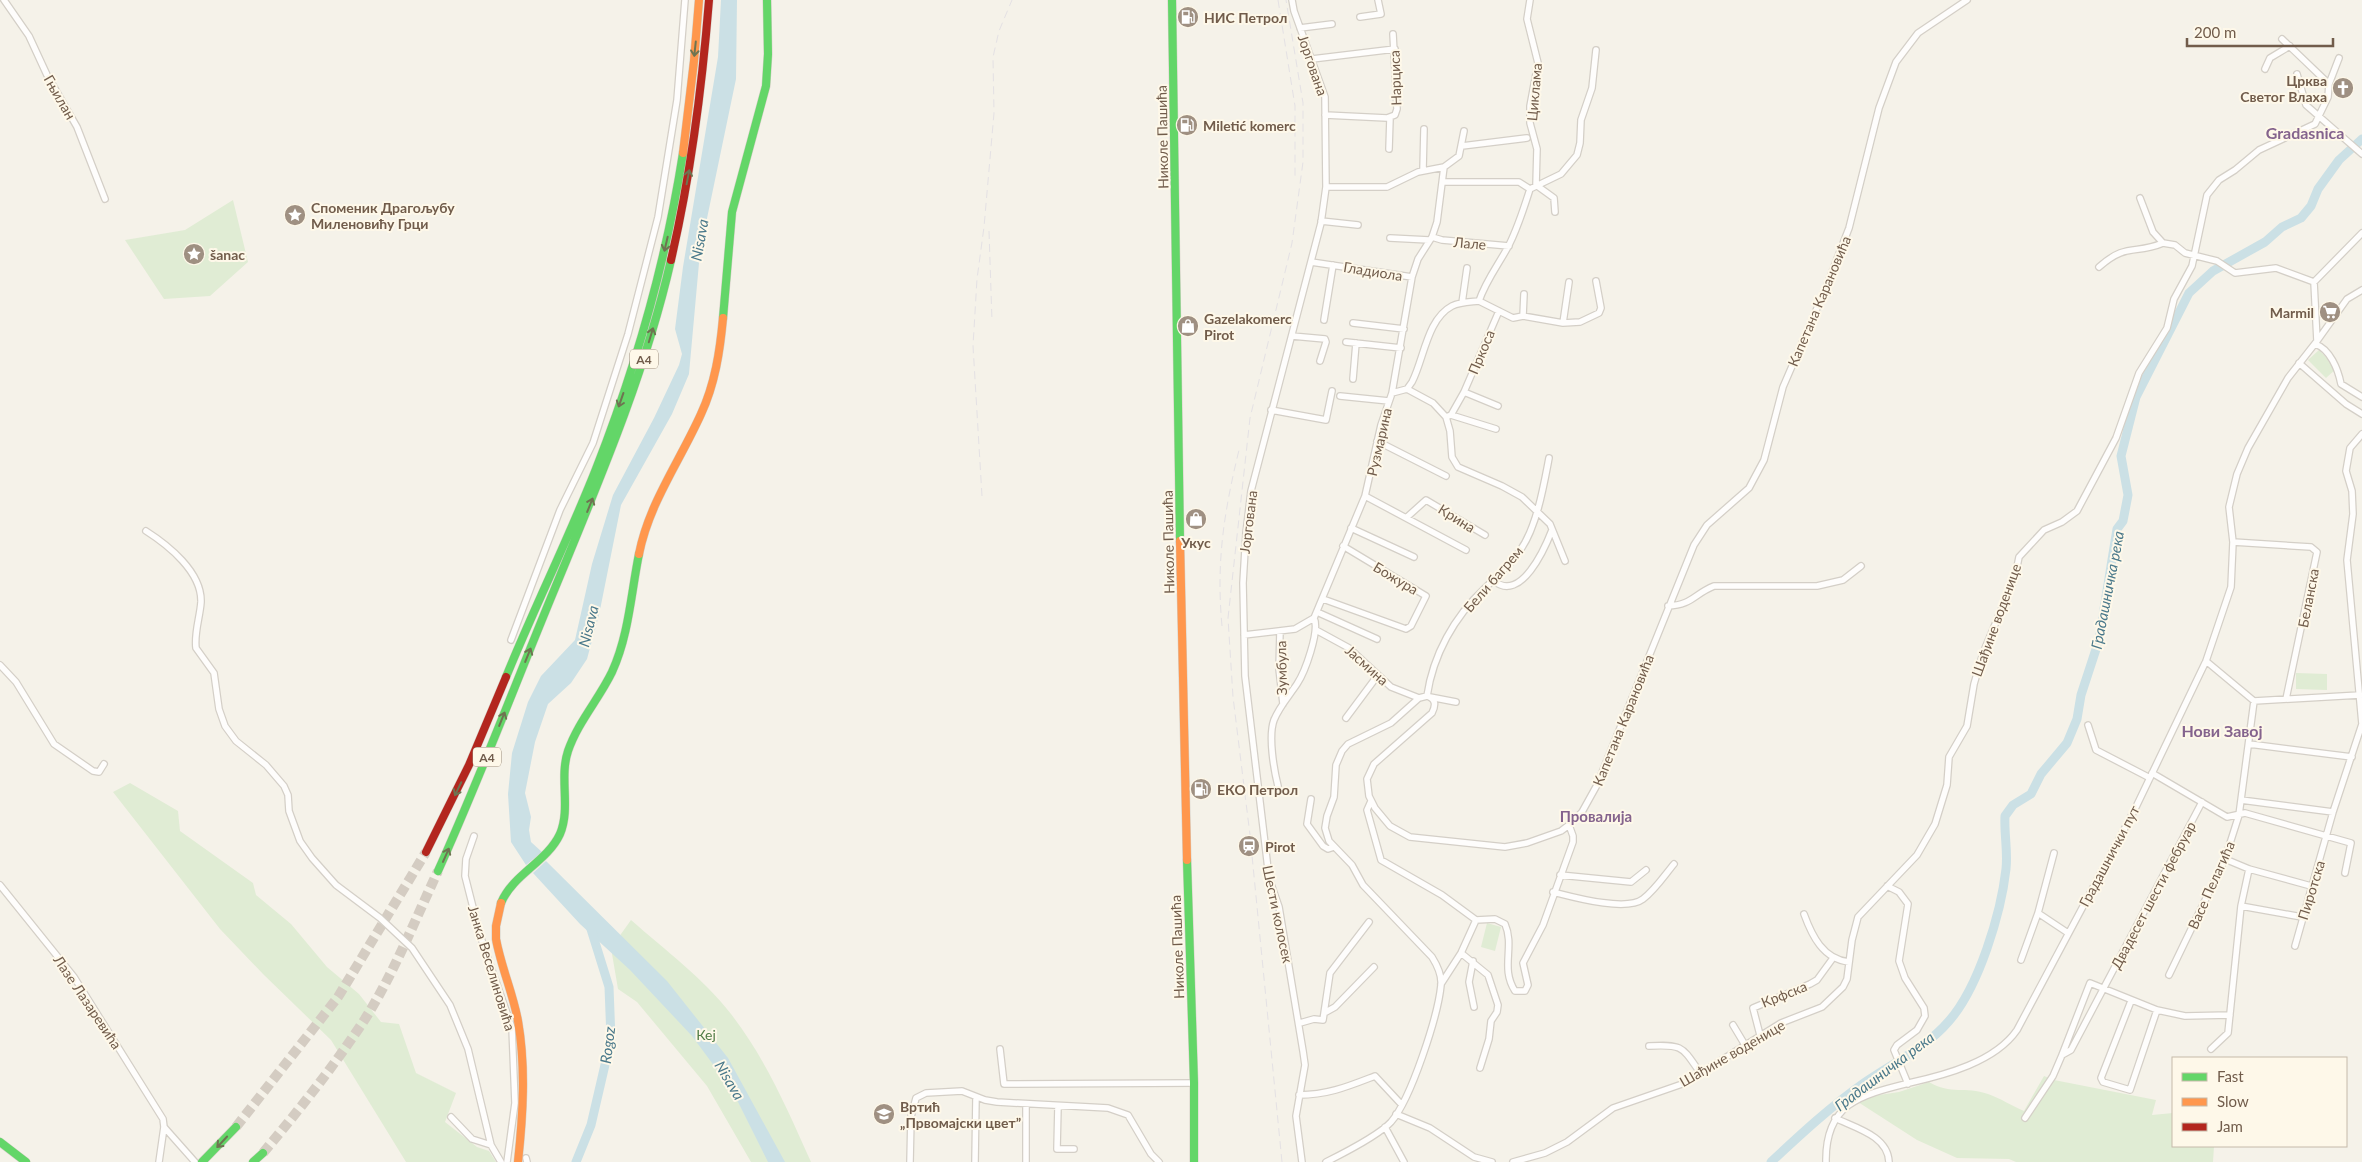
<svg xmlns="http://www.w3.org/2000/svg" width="2362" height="1162" font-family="Lato,sans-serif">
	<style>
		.green { fill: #e0ecd4 }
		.water { fill: #cbe0e5 }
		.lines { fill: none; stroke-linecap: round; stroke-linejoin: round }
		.river { stroke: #cbe0e5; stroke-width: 9 }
		.highway-tunnel { stroke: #d4ccc2; stroke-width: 10; stroke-dasharray: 10 5; stroke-linecap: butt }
		.street-casing { stroke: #d4cfc7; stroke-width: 8 }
		.fast-casing { stroke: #d5cfc7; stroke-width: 9 }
		.slow-casing { stroke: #d5cfc7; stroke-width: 9 }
		.jam-casing { stroke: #d5cfc7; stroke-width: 9 }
		.street { stroke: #fefdfc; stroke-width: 5.5 }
		.fast { stroke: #63d668; stroke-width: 8 }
		.slow { stroke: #ff974d; stroke-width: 8 }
		.jam { stroke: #b3261e; stroke-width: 8 }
		.rail { stroke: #e4e1e4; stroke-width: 1; stroke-dasharray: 8 5; stroke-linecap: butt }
		.oneway { stroke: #6e7451 }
		.labels { text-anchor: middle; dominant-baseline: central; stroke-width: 4; stroke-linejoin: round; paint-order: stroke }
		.shield { fill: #fef8e9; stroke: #9b8b7a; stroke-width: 1 }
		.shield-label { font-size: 12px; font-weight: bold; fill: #715c4b }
		.poi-label { font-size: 14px; font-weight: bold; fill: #715c4b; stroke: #fef8e9; text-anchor: start }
		.street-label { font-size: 14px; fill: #715c4b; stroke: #fef8e9 }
		.park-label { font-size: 14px; fill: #517c46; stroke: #fef8e9 }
		.water-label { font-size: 15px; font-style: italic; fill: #49788a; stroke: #fef8e9 }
		.neighbourhood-label { font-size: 15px; font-weight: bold; fill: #84638d; stroke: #fef8e9 }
		.quarter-label { font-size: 16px; font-weight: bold; fill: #84638d; stroke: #fef8e9 }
	</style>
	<rect width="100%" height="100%" fill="#f5f2e9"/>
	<!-- green -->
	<path class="green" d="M233,200L248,262L210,296L164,299L125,240L185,230Z
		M2319,350L2337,368L2326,378L2308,360Z
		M2296,673L2327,674V690L2296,689Z
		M130,783L178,811L180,831L253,883L256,895L291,924L327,967L359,994L381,1022L399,1024L416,1073L456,1093L445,1122L477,1147L489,1151L496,1162H406L331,1040L263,974L220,929L113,792Z
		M631,920C665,950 703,978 731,1014C766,1059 788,1111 811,1162H751L707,1086L637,1002L618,989L611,948Z
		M1487,923L1501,927L1495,951L1481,947Z
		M2044,1076L2054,1080L2156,1100L2152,1115L2173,1113V1146H2214L2213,1162H2016L2009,1159L1957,1158L1917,1140L1858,1102L1866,1097L1899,1092L1929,1082C1951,1095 1965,1086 1988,1094C2000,1098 2012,1106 2024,1111Z"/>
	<!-- water -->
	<path class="water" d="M721,0H737L736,79L700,252L689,374L672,414L621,505L599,615L587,659L571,683L548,704L535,742L525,793L531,817L529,830L531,842L542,852L526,865L511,842L508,794L512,753L528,702L541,676L575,640L592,564L613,495L654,418L679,365L682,354L675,329L683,267L718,57Z
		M546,861L667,981L728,1058L785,1162H768L732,1090L692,1036L630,970L580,924L533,873Z"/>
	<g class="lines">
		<!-- river -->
		<path class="river" d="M576,1162L591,1125L611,1039L609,987L590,926
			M1771,1162C1800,1135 1830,1107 1864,1083C1893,1063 1926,1048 1949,1021C1979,987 2001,913 2006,869C2008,851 2004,834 2005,816L2013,805L2031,794L2041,774L2067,743L2077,719L2081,695L2099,640L2117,529L2123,521L2128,495L2121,456L2136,397L2189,293L2213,271L2265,242L2282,227L2301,218L2311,206L2318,189L2339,160L2362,139"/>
		<!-- highway-tunnel -->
		<path class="highway-tunnel" d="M236,1127L338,997L426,852
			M263,1153C299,1110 334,1066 365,1019C394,973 415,920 438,871"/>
		<!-- street casing -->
		<g class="street-casing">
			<path id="street" d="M4,0L29,36L47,75L77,127L105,199
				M1292,0L1294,11L1325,97L1326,187L1321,223L1251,491L1246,533L1243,583L1245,676L1266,852L1269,878L1279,907L1303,1051L1305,1065L1296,1116L1302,1162
				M1530,0L1527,19L1538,63L1530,106V123L1537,149L1536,185L1554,198L1555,212
				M1360,17L1381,14L1378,0
				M1300,28L1332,24
				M2282,39L2329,84
				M1312,59L1395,49
				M2265,69L2270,58L2290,46
				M2297,74L2306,105L2362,154
				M1325,115L1387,118L1395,115L1397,109L1393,34
				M1462,146L1527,138
				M1389,149L1390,118
				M1423,170L1424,129
				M1443,182H1519L1530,189
				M1326,187H1387L1418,172L1444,167
				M2140,198L2153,232L2163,243L2175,245L2185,253L2217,261L2235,273L2276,268L2314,282
				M1321,221L1358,225
				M1432,237L1442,240L1509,246
				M1390,238L1429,240
				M1311,262L1412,277
				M2099,267C2127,242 2135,255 2163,243
				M1479,301L1513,318L1523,316L1563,323L1569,282
				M1462,303L1467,268
				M1523,316L1524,294
				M1324,320L1333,265
				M1353,323L1404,329
				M1563,323L1580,322L1599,313L1601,308L1596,281
				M1292,336L1325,339L1326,342L1320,361
				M2317,341L2347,299L2362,290
				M1346,342L1401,348
				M2315,344C2330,349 2338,369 2341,384L2362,397
				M2299,363L2346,404L2362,414
				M1353,379L1356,343
				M1407,389L1433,403L1446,417L1450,431L1452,457L1458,467L1502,486L1522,497L1550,524L1565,561
				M1464,392L1498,406
				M1392,393L1412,277L1418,259L1432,237L1437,222L1444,167L1459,156L1464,131
				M1340,396L1389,401
				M1271,410L1326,420L1332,391
				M1451,415L1496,429
				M1446,417L1451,415L1464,392L1499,311
				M1377,441L1446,476
				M1365,496L1466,550
				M1406,518L1426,500L1485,535
				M1351,528L1414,557
				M146,531C168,545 202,572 201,602C200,617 194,633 196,648L214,673L219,709L225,726L236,741L266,765L284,786L288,795L289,811L300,841L312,858L336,885L380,918L412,948L450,1005L468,1049L491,1145L501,1162
				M2233,542L2311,547L2317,552L2286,699
				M1494,581C1521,603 1545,548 1552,530
				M1323,599L1406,629L1411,626L1426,596L1343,546
				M1668,606C1692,605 1694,594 1714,586H1817L1843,580L1861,566
				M1317,612L1377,639
				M1316,630L1349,648L1391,687L1419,698
				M1280,631L1279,669L1283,704
				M1244,635L1295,629L1314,618L1365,496L1381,425L1392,393L1407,389L1412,382C1424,359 1427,319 1452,306C1460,302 1471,302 1479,301C1486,280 1499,264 1509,245C1518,227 1524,208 1530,189L1561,174L1577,155L1580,143L1581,120L1592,88L1596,50
				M511,640L560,510L593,443L628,334L658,217L677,100L685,0
				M2206,661L2254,701L2360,695
				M0,665L16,682L54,744L93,771L99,772L104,764
				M1427,696C1433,655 1454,617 1485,588C1498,576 1512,563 1521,549C1537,526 1544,484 1549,458
				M1430,697L1456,702
				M1346,718L1378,675
				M2088,725L2096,750L2150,778
				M2249,744L2352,757
				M2152,773L2227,817L2245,813L2351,843L2345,873
				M1278,786C1274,770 1268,736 1274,720C1279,707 1289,696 1297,684C1305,672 1320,631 1314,618
				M1311,799L1307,824L1323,846L1328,849L1334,847
				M2241,800L2333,812
				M1371,801L1367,810L1381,860L1442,895L1476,920L1461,953L1441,984
				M474,836L466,859L465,876L480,935L512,1028L515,1103L507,1162
				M2225,859L2249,869L2311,886
				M1560,875L1631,882L1646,870
				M0,885L74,977L163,1119L164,1127L159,1162
				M1887,886L1899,892L1908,904L1899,961L1905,978L1924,1008L1925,1016L1917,1030L1897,1045L1894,1050L1908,1084
				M1553,892C1573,897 1626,912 1643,899C1655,890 1664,876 1674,864
				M2241,906L2302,917
				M2038,913L2068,933
				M1804,914C1812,936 1823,959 1849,962
				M1476,920L1495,919L1505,924C1515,947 1500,968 1515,991H1525L1528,985L1523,963L1543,925L1573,842V836L1569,825
				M2295,946L2333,812L2362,724L2347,560L2353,514L2352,491L2346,471L2350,448L2362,434
				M1461,953L1488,975L1498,1005L1497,1012L1491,1021L1489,1039L1480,1068
				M2021,960L2038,913L2054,853
				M1473,961L1469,982L1474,1007
				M2169,975L2225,859L2239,815L2254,701
				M2131,1001L2101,1078L2103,1082L2130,1090L2157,1010
				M1326,1012L1335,1007L1374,967
				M1300,1023L1314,1019L1323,1020L1330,973L1369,922
				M1733,1025L1745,1045
				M1760,1035L1753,1008L1810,984L1817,980L1833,958
				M1649,1046C1684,1044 1682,1047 1701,1074
				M1000,1049L1004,1084L1194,1083
				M2211,1049L2228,1033L2241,906L2249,869
				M2062,1055L2090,983L2157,1010L2185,1016L2230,1015
				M1299,1095C1328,1095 1349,1086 1375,1076L1402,1105
				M1026,1104V1162
				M1058,1106L1057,1149H1074
				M1396,1114L1430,1128L1474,1157L1492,1162
				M451,1117L472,1139L491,1145
				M1835,1118C1856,1128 1888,1136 1889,1162
				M2025,1118L2053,1076L2062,1055L2071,1050L2202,802
				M164,1127L195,1162
				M1385,1127L1404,1162
				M526,1158L527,1162
				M910,1162L911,1117L916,1098L926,1093L962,1091L985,1100L997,1102L1108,1108L1128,1115L1151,1154L1159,1162
				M975,1162L976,1097
				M1326,1162C1342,1154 1379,1135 1391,1122C1411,1099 1438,1016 1441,985C1442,975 1437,965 1432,957L1363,885L1352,865L1329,841L1325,828L1327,816L1334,797L1336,765L1342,751L1348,744L1391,723L1419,698L1427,696C1436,699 1436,705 1432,713L1374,764L1367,779L1369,796L1375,808L1390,826L1410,837L1505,847L1527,843L1561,831L1569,825L1582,812L1597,785L1694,545L1707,525L1749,488L1764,460L1783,387L1827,285L1849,228L1879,108L1896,62L1918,33L1967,0
				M1513,1162L1545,1153L1567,1142L1613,1108L1685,1083L1781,1023L1822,1007L1843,987L1847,979L1852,940L1858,917L1917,855L1935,824L1947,785L1949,757L1967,726L1974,684L1983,653L2015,577L2019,557L2044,530L2062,522L2077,511L2116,438L2139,373L2167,328L2174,299L2192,266L2207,195L2219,180L2235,170L2259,150L2315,124L2328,97L2329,84L2339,58
				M1826,1162C1825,1103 1861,1095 1909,1083C1945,1075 1995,1062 2017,1030L2135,809L2206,661L2231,587L2233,542L2229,507L2237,474L2248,448L2288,378L2317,341L2314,282L2362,233"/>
		</g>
		<!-- fast casing -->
		<g class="fast-casing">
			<path id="fast" d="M1172,0L1180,541
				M723,318L732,212L766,86L768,54L767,0
				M506,677C534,608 568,540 596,469C636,367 666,262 683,153
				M1187,860L1194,1083V1162
				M438,871C480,778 516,682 555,588C599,481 645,374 671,260
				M501,903C513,874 547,862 560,834C571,808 559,778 568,751C578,722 599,699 612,672C629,635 631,593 639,554
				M0,1142L26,1162
				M202,1162L236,1127
				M253,1162L263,1153"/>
		</g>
		<!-- slow casing -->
		<g class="slow-casing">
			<path id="slow" d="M683,153L694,61L699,0
				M1180,541L1187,860
				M639,554C649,503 680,461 701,414C715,384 720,351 723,318
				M501,903L496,926V939C501,967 513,993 518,1021C526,1067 523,1115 518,1162"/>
		</g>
		<!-- jam casing -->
		<g class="jam-casing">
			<path id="jam" d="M671,260C691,174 702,88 709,0
				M426,852L469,765L506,677"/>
		</g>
		<!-- street -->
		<use href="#street" class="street"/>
		<!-- fast -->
		<use href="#fast" class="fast"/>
		<!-- slow -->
		<use href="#slow" class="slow"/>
		<!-- jam -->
		<use href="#jam" class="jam"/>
		<!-- rail -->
		<path class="rail" d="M1278,0L1295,106V179
			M989,231L992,321
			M982,496L973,346L977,279L984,227L994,113L993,57L999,31L1012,0
			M1222,626C1216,562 1224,512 1239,450
			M1282,1162L1250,835L1233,697L1228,618L1250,418L1292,243L1303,162V103L1286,0"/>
	</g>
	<!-- one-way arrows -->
	<defs><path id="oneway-shaft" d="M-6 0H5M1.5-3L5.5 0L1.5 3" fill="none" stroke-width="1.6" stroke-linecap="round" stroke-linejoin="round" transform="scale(1.25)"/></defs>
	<g class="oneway">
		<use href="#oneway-shaft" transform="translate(695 49) rotate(96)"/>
		<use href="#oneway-shaft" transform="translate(688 177) rotate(-79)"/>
		<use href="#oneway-shaft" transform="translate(666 244) rotate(103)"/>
		<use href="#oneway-shaft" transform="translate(651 335) rotate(-73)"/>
		<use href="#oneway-shaft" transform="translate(621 400) rotate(109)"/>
		<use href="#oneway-shaft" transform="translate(590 505) rotate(-68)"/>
		<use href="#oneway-shaft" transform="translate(528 655) rotate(-68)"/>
		<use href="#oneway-shaft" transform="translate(502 719) rotate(-68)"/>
		<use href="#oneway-shaft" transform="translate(458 789) rotate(116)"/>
		<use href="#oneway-shaft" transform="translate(446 855) rotate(-66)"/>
		<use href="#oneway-shaft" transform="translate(222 1142) rotate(133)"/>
	</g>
	<!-- icons -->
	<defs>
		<g id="fuel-disc" transform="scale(1.125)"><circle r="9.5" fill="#9f9082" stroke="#fef8e9"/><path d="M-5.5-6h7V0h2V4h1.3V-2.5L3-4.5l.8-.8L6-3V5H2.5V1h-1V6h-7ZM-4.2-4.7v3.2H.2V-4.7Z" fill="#fff"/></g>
		<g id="church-disc" transform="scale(1.125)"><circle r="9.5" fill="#9f9082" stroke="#fef8e9"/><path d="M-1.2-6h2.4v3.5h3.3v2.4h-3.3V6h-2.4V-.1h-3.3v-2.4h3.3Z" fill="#fff"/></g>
		<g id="sight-disc" transform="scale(1.125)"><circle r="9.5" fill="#9f9082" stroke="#fef8e9"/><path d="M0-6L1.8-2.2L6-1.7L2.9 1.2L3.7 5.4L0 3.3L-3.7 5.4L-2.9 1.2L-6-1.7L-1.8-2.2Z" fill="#fff"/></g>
		<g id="supermarket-disc" transform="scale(1.125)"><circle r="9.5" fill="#9f9082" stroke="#fef8e9"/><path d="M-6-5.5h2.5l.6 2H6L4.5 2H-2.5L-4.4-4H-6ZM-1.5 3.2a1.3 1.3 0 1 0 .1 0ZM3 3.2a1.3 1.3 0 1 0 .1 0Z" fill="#fff"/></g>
		<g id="shop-disc" transform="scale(1.125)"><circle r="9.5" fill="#9f9082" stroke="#fef8e9"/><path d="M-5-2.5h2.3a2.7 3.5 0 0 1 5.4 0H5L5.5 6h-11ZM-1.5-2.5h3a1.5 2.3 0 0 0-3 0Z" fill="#fff"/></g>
		<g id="station-disc" transform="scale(1.125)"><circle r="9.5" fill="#9f9082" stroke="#fef8e9"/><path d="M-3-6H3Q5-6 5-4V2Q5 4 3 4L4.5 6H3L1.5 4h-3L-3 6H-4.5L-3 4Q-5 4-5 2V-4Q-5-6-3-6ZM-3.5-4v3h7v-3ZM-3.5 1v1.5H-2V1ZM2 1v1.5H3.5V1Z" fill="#fff"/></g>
		<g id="school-disc" transform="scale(1.125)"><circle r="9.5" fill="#9f9082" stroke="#fef8e9"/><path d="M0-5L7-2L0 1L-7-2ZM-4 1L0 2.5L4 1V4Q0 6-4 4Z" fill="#fff"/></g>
	</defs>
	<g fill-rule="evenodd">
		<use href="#fuel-disc" x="1188" y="17"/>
		<use href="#church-disc" x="2343" y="88"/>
		<use href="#fuel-disc" x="1187" y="125"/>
		<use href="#sight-disc" x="295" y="215"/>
		<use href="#sight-disc" x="194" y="254"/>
		<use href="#supermarket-disc" x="2330" y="312"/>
		<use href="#shop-disc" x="1188" y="326"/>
		<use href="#shop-disc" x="1196" y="519"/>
		<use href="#fuel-disc" x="1201" y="789"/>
		<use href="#station-disc" x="1249" y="846"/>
		<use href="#school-disc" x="884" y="1114"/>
	</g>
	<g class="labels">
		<!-- shield labels -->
		<g class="shield">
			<rect x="630" y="349.5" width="28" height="19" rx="4"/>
			<rect x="473" y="747.5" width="28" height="19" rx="4"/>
		</g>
		<g class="shield-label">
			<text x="644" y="359">A4</text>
			<text x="487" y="757">A4</text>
		</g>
		<!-- poi labels -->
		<g class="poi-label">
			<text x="1204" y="17">НИС Петрол</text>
			<text x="2327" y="80" text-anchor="end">Црква<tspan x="2327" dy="16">Светог Влаха</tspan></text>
			<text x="1203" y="125">Miletić komerc</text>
			<text x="311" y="207">Споменик Драгољубу<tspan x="311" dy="16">Миленовићу Грци</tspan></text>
			<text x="210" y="254">šanac</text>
			<text x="2314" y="312" text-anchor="end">Marmil</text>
			<text x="1204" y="318">Gazelakomerc<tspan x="1204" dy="16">Pirot</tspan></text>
			<text x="1196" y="542" text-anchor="middle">Укус</text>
			<text x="1217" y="789">ЕКО Петрол</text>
			<text x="1265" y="846">Pirot</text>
			<text x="900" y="1106">Вртић<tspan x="900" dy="16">„Првомајски цвет”</tspan></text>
		</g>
		<!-- street labels -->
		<g class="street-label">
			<text transform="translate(1313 65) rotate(71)">Јоргована</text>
			<text transform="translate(1395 78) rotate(-92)">Нарциса</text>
			<text transform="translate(1534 92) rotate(-85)">Циклама</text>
			<text transform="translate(60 97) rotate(60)">Гњилан</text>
			<text transform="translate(1162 137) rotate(-91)">Николе Пашића</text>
			<text transform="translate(1470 243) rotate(5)">Лале</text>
			<text transform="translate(1373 271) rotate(9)">Гладиола</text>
			<text transform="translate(1819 301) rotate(-67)">Капетана Карановића</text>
			<text transform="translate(1481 352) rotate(-67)">Пркоса</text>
			<text transform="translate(1379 442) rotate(-77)">Рузмарина</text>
			<text transform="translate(1457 518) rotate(32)">Крина</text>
			<text transform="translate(1248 522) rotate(-83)">Јоргована</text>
			<text transform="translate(1168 542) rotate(-91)">Николе Пашића</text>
			<text transform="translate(1396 578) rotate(31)">Божура</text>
			<text transform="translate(1493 579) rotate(-49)">Бели багрем</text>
			<text transform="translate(2308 598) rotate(-79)">Беланска</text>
			<text transform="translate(1996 620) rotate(-70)">Шађине воденице</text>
			<text transform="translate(1367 665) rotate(42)">Јасмина</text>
			<text transform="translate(1281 668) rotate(-91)">Зумбула</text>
			<text transform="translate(1623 720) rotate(-68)">Капетана Карановића</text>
			<text transform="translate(2109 856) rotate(-62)">Градашнички пут</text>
			<text transform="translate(2211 885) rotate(-66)">Васе Пелагића</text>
			<text transform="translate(2311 890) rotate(-73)">Пиротска</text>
			<text transform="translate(2153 895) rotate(-62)">Двадесет шести фебруар</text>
			<text transform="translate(1278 914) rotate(78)">Шести колосек</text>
			<text transform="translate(1177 947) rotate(-92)">Николе Пашића</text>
			<text transform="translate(492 968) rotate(73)">Јанка Веселиновића</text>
			<text transform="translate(1784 994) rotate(-22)">Крфска</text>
			<text transform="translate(88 1002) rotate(56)">Лазе Лазаревића</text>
			<text transform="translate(1732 1053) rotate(-30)">Шађине воденице</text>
		</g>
		<!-- park labels -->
		<g class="park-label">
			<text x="706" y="1034">Кеј</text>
		</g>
		<!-- water labels -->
		<g class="water-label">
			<text transform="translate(699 240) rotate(-80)">Nisava</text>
			<text transform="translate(2107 590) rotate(-79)">Градашничка река</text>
			<text transform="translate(588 626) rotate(-76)">Nisava</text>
			<text transform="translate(607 1045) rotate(-83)">Rogoz</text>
			<text transform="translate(1884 1071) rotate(-37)">Градашничка река</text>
			<text transform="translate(730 1080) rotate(59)">Nisava</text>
		</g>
		<!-- neighbourhood labels -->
		<g class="neighbourhood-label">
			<text x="1596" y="816">Провалија</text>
		</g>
		<!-- quarter labels -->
		<g class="quarter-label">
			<text x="2305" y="132">Gradasnica</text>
			<text x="2222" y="730">Нови Завој</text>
		</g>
	</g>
	<!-- legend -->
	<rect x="2172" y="1057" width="175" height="90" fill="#fef8e9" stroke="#c6baaa"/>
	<rect x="2182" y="1073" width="25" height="8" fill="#63d668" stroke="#c6baaa"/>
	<text x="2217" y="1082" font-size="15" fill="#715c4b">Fast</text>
	<rect x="2182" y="1098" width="25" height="8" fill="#ff974d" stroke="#c6baaa"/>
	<text x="2217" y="1107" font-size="15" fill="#715c4b">Slow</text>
	<rect x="2182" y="1123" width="25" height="8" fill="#b3261e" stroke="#c6baaa"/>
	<text x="2217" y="1132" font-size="15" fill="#715c4b">Jam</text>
	<!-- scale -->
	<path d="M2187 38v8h146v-8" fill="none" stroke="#715c4b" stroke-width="2.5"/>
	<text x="2194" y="38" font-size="15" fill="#715c4b" stroke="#fef8e9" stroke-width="4" paint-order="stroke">200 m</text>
</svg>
